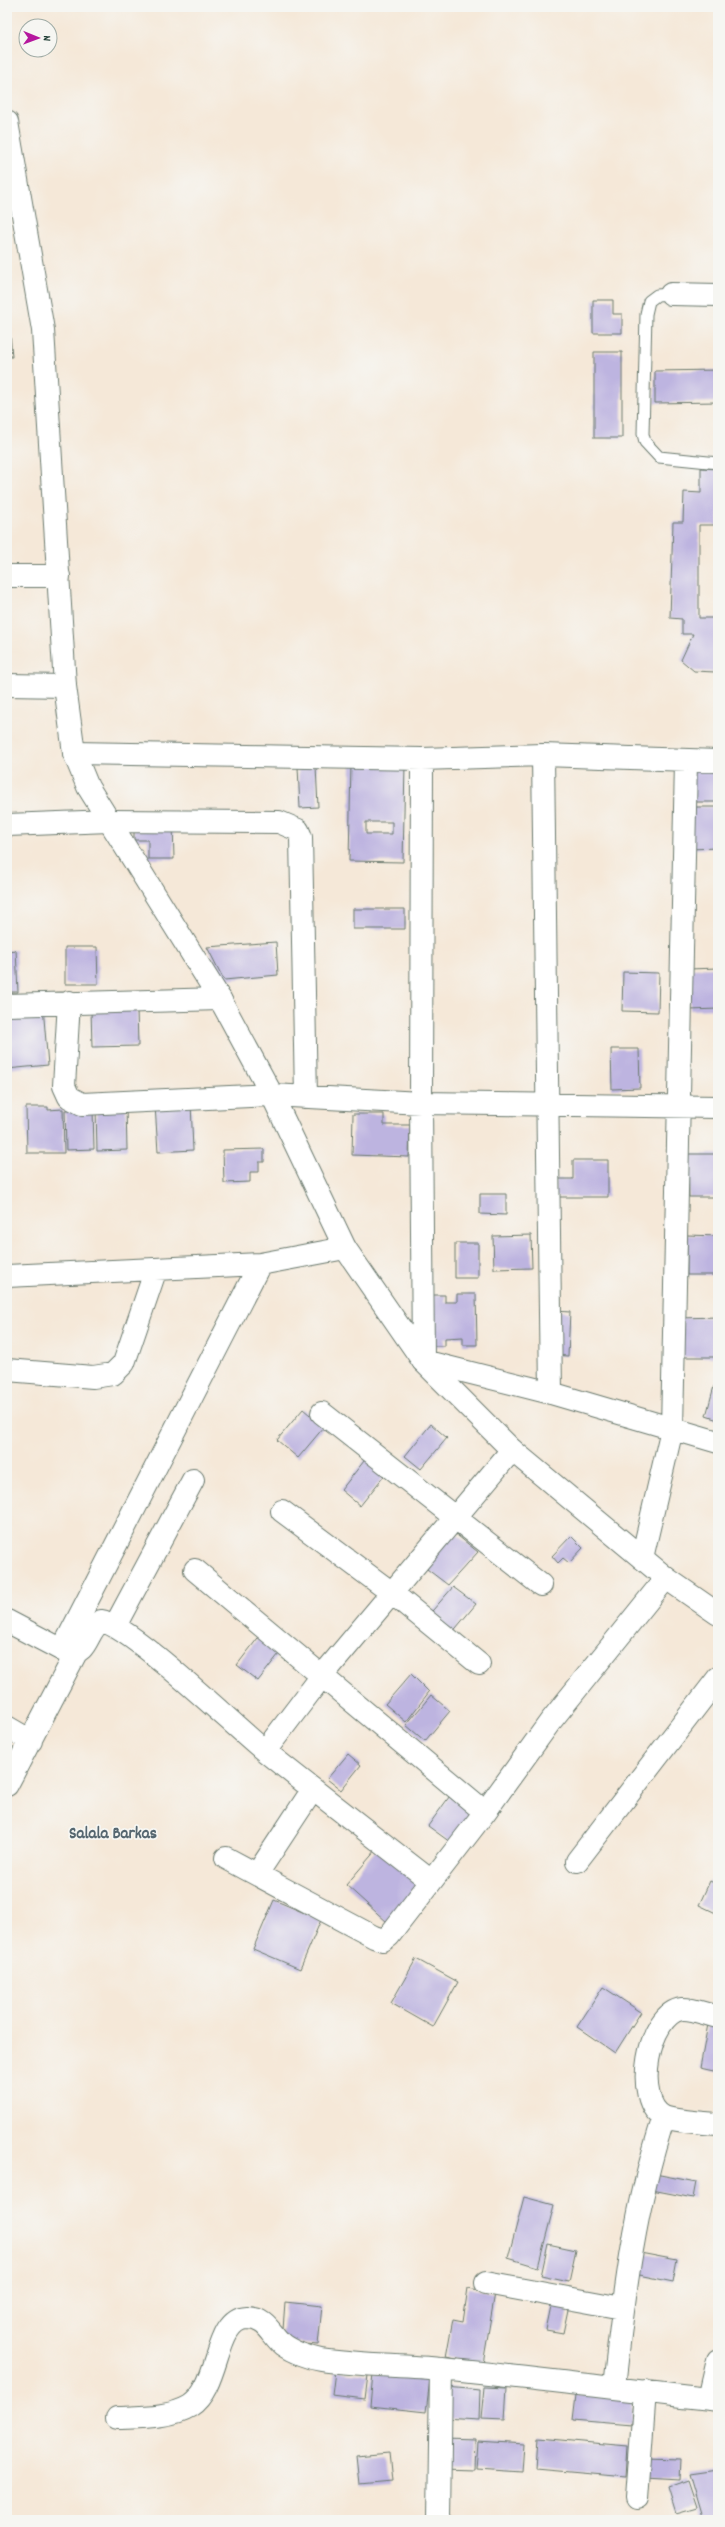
<svg xmlns="http://www.w3.org/2000/svg" width="725" height="2527" font-family="Dekko,sans-serif">
	<style>
		.building { fill: #bdb4e0; fill-rule: evenodd }
		.lines { fill: none; stroke-linecap: round; stroke-linejoin: round }
		.service-casing { stroke: #6a796d; stroke-width: 13 }
		.minor-casing { stroke: #6a796d; stroke-width: 24 }
		.tertiary-casing { stroke: #6a796d; stroke-width: 24 }
		.service { stroke: #fff; stroke-width: 11 }
		.minor { stroke: #fff; stroke-width: 22 }
		.tertiary { stroke: #fff; stroke-width: 22 }
		.labels { text-anchor: middle; dominant-baseline: central; stroke-width: 3.5; stroke-linejoin: round; paint-order: stroke }
		.neighbourhood-label { font-size: 17px; font-weight: bold; fill: #566770; stroke: #f6f6f2 }
	</style>
	<rect width="100%" height="100%" fill="#f6f6f2"/>
	<filter id="ink" filterUnits="userSpaceOnUse"><feTurbulence type="fractalNoise" baseFrequency=".025" numOctaves="2"/><feDisplacementMap in="SourceGraphic" scale="8" xChannelSelector="R" yChannelSelector="G"/><feConvolveMatrix kernelMatrix="1 2 1 2 8 2 1 2 1" color-interpolation-filters="sRGB"/></filter>
	<filter id="wash" filterUnits="userSpaceOnUse"><feTurbulence type="fractalNoise" baseFrequency=".012" numOctaves="4" result="noise"/><feDisplacementMap in="SourceGraphic" scale="16" xChannelSelector="R" yChannelSelector="G"/><feGaussianBlur stdDeviation="0.9" result="paint"/><feColorMatrix in="noise" values="0 0 0 0 0 0 0 0 0 0 0 0 0 0 0 0 0 1.4 0 .05"/><feComposite in="paint" operator="in"/></filter>
	<g filter="url(#wash)">
		<rect width="100%" height="100%" fill="#f5e8d8"/>
		<g id="blocks">
			<!-- building -->
			<path class="building" d="M593,300H613V314H622V333H593Z
				M7,332H10L12,357H7Z
				M594,352H622V438H594Z
				M718,370V402L655,403V371Z
				M701,468L718,469V525H699V618H718V634H716L718,670L715,672L694,671L681,660L693,634H682V619L670,618L673,522H683L684,492L701,493Z
				M351,763L405,764L403,862L349,861ZM366,822H392V834H366Z
				M316,766L318,807L300,808L298,767Z
				M688,766H718V802H688Z
				M689,807H718V848L690,849Z
				M134,823H173L174,859H148V840H134Z
				M353,909H405V929H353Z
				M276,942L278,975L224,980L207,947Z
				M65,947H97L98,984H65Z
				M16,950L18,992H7V951Z
				M718,968V1009L690,1010L689,969Z
				M623,972L659,973L658,1012L622,1011Z
				M43,1007L48,1065L7,1069V1010Z
				M137,1008L138,1046L92,1047L91,1009Z
				M611,1049H639L640,1088L612,1089Z
				M191,1103L193,1150L158,1152L155,1105Z
				M26,1107H48V1110L63,1109L64,1153H27Z
				M126,1107L127,1150L97,1151L96,1108Z
				M93,1109L94,1149L66,1150L65,1110Z
				M353,1114H384V1125H410L409,1157L352,1155Z
				M264,1149V1162H259V1172H250V1182L224,1183L223,1150Z
				M688,1154H718V1197H689Z
				M573,1160H608V1197H555V1179H573Z
				M480,1194H506V1215L480,1214Z
				M531,1235L532,1268L494,1269L493,1236Z
				M687,1235L718,1236V1275H687Z
				M455,1243H478V1278H455Z
				M457,1294H476L477,1345H463V1337L445,1338V1346H429L428,1295H445V1302H457Z
				M555,1311L570,1312L568,1356L552,1355Z
				M718,1317V1357H681L680,1318Z
				M714,1386L718,1387V1420L706,1416Z
				M303,1409L324,1427L298,1458L277,1440Z
				M431,1424L447,1438L421,1469L405,1456Z
				M368,1456L388,1471L360,1506L341,1490Z
				M453,1532L478,1552L448,1585L423,1566Z
				M571,1536L583,1548L569,1563L563,1558L558,1563L552,1556Z
				M453,1587L476,1604L451,1634L426,1618Z
				M261,1634L282,1650L258,1681L237,1665Z
				M411,1674L429,1692L406,1722L385,1704Z
				M431,1695L450,1711L425,1741L406,1725Z
				M348,1754L361,1765L341,1790L327,1779Z
				M452,1793L474,1809L450,1842L428,1826Z
				M377,1849L419,1885L387,1922L346,1885Z
				M710,1881L718,1885V1914L699,1905Z
				M274,1900L321,1920L300,1969L253,1949Z
				M416,1959L458,1982L433,2027L391,2003Z
				M603,1987L641,2012L615,2053L577,2027Z
				M708,2024L718,2026V2072L700,2068Z
				M650,2173L696,2182L693,2198L647,2189Z
				M524,2197L554,2205L538,2267L508,2258Z
				M548,2244L576,2250L569,2282L541,2276Z
				M635,2252L677,2260L673,2282L630,2273Z
				M468,2288L495,2293L483,2364L446,2357L453,2319L463,2321Z
				M552,2301L569,2305L563,2333L546,2330Z
				M285,2302L322,2306L318,2345L282,2342Z
				M335,2371L368,2375L365,2399L332,2395Z
				M373,2373L430,2379L426,2412L370,2406Z
				M446,2387L480,2390L479,2420L444,2418Z
				M484,2387L507,2388L505,2419L481,2418Z
				M576,2395L633,2400L631,2425L573,2420Z
				M444,2438L475,2439L474,2470L442,2469Z
				M538,2438L628,2446L626,2477L536,2469Z
				M478,2441L524,2444L522,2472L476,2469Z
				M389,2453L392,2481L359,2484L356,2456Z
				M645,2458L681,2459L680,2480L645,2478Z
				M718,2469V2520H704L690,2473Z
				M688,2480L697,2507L676,2513L668,2487Z"/>
		</g>
	</g>
	<g filter="url(#ink)">
		<use href="#blocks" fill-opacity="0" stroke="#6a796d" stroke-width="1"/>
		<g class="lines">
			<!-- service casing -->
			<g class="service-casing">
				<path id="service" d="M671,294L657,295L649,301L646,314L643,434L645,442L659,457L718,463"/>
			</g>
			<!-- minor casing -->
			<g class="minor-casing">
				<path id="minor" d="M671,294L718,295
					M7,576H59
					M7,685L65,686
					M74,753L422,759L543,755L718,761
					M543,755L551,1393
					M422,759L421,1103L423,1361L551,1393L718,1442
					M7,825L109,821L279,822L298,830L301,837L306,1097
					M69,1002L64,1086L69,1097L82,1104L272,1095L421,1103L718,1107
					M7,1005L220,999
					M7,1276L260,1264L345,1248
					M7,1370L93,1377L113,1374L124,1363L156,1269
					M322,1413L541,1585
					M282,1511L392,1593L479,1664
					M642,1558L672,1429L686,761
					M195,1570L485,1812
					M7,1621L68,1653C89,1654 86,1631 101,1621C130,1625 236,1728 266,1752C321,1796 376,1838 431,1881
					M115,1626L193,1480
					M62,1650L260,1264
					M7,1727L31,1741
					M265,1751L322,1676L512,1450
					M7,1785L76,1653
					M226,1858L374,1937L383,1940L389,1936L485,1812L550,1722L666,1578
					M577,1861L718,1678
					M257,1874L313,1789
					M718,2017C708,2015 692,2008 682,2009C648,2013 632,2102 664,2117C674,2121 705,2123 718,2124
					M486,2283L622,2308
					M614,2387C624,2295 635,2205 664,2117
					M709,2399L718,2360
					M117,2418C140,2417 170,2418 190,2406C221,2386 214,2319 247,2318C267,2318 271,2335 283,2345C293,2352 309,2358 321,2360C361,2366 402,2365 442,2369C534,2378 626,2390 718,2400
					M637,2498L645,2391
					M439,2520L441,2369"/>
			</g>
			<!-- tertiary casing -->
			<g class="tertiary-casing">
				<path id="tertiary" d="M7,122L43,330L65,686L74,753L88,787L220,999L272,1095L345,1248L423,1361L512,1450L666,1578L718,1614"/>
			</g>
			<!-- service -->
			<use href="#service" class="service"/>
			<!-- minor -->
			<use href="#minor" class="minor"/>
			<!-- tertiary -->
			<use href="#tertiary" class="tertiary"/>
		</g>
	</g>
	<g class="labels">
		<!-- neighbourhood labels -->
		<g class="neighbourhood-label">
			<text x="113" y="1835">Salala Barkas</text>
		</g>
	</g>
	<!-- margin -->
	<rect width="725" height="2527" fill="none" stroke="#f6f6f2" stroke-width="24"/>
	<!-- north arrow -->
	<g transform="translate(38 38) rotate(91)"><circle r="19" fill="#f6f6f2" stroke="#a0aca6"/>
	<path d="M0-3L7 15L0 10L-7 15Z" fill="#b5179e"/>
	<text y="-6" font-size="11" font-weight="bold" text-anchor="middle" fill="#1f3d34">N</text>
	</g>
</svg>
